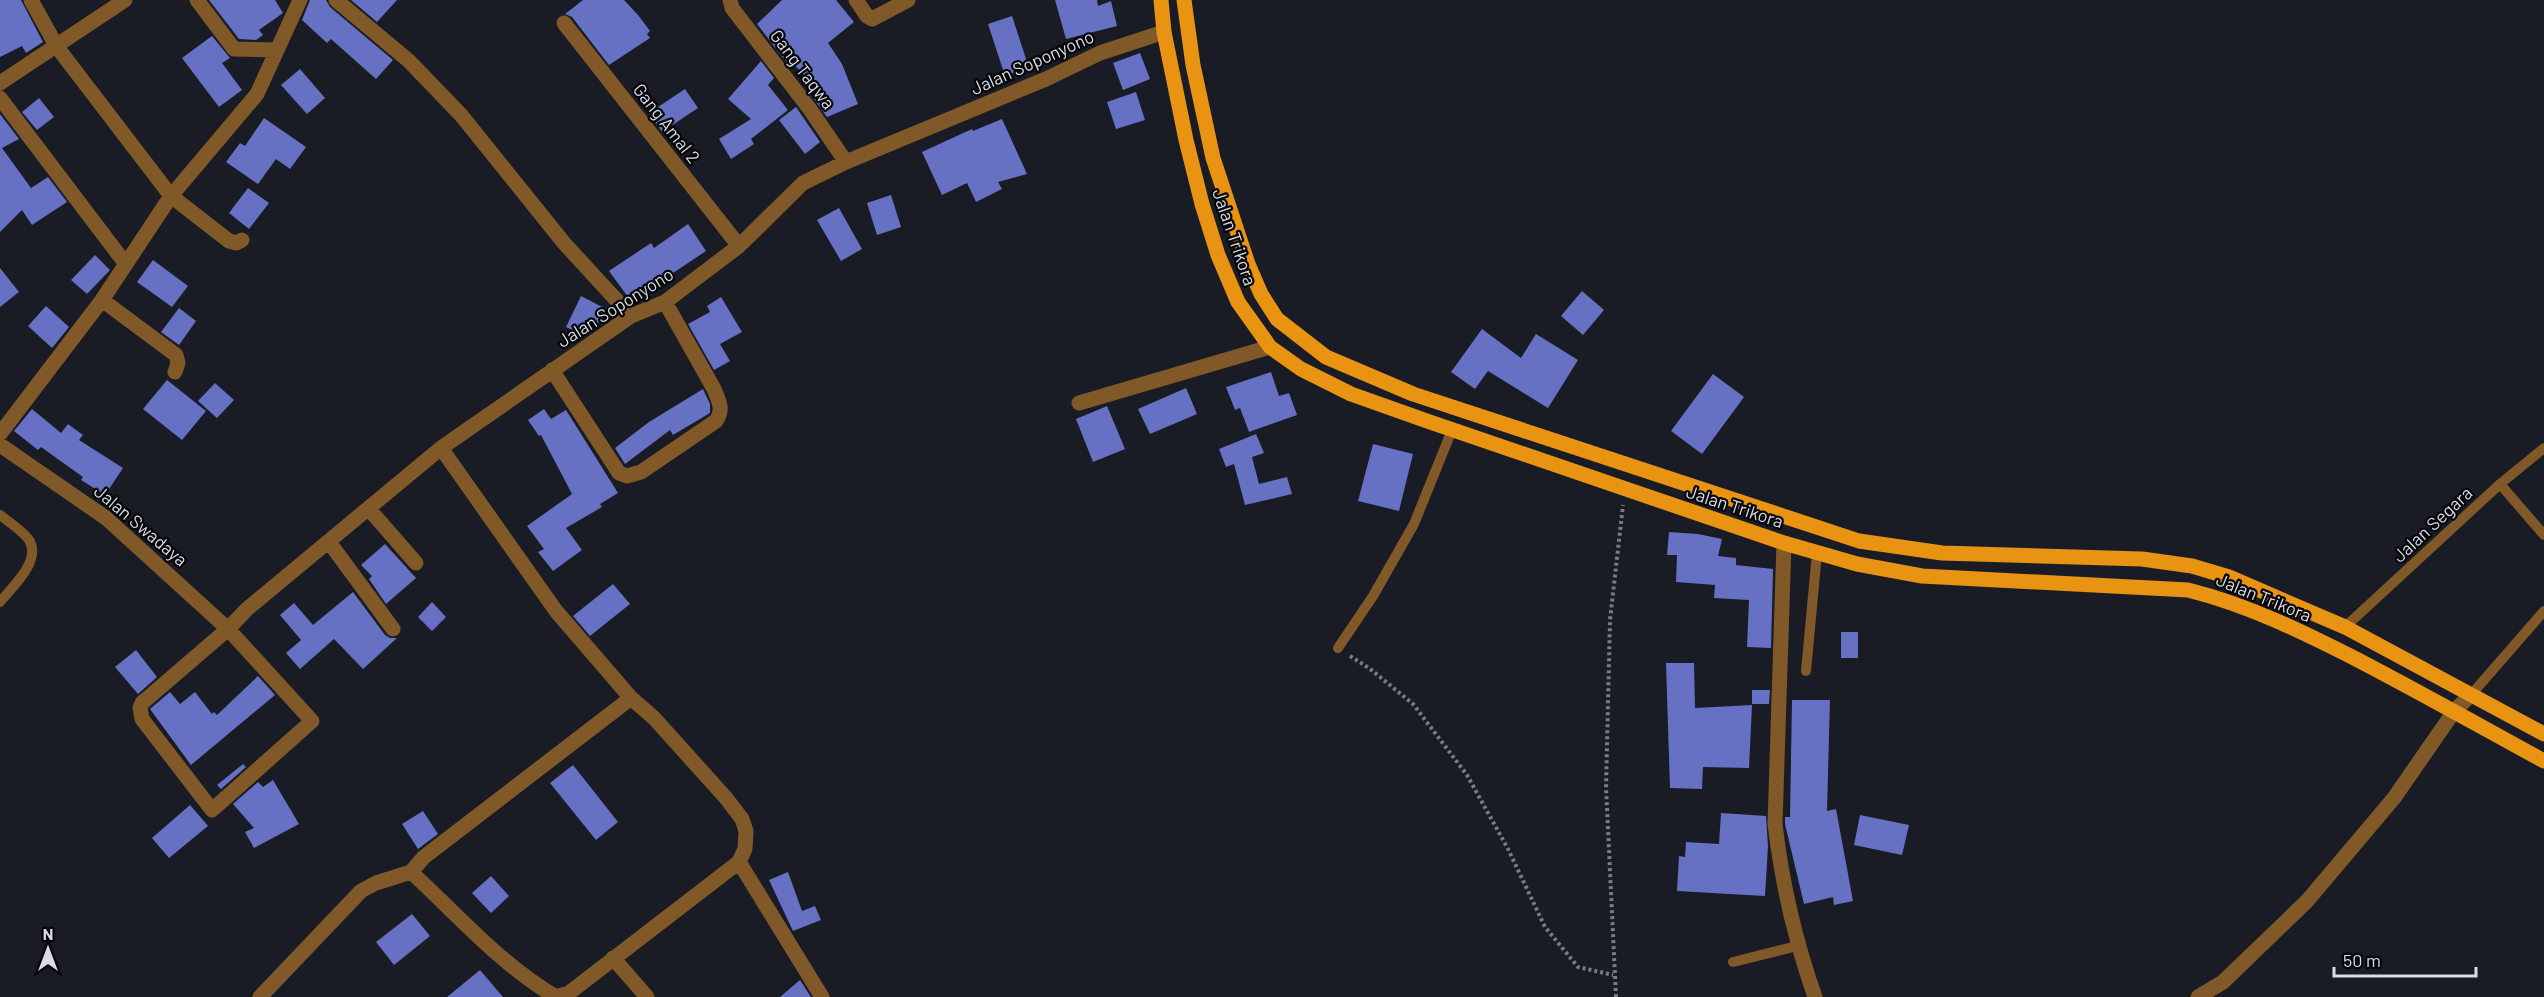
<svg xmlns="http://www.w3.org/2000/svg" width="2544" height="997" font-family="Barlow,sans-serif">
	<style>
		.building { fill: #6671c3 }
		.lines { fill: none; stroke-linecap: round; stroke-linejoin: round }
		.path { stroke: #7a7c85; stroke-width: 4; stroke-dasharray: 3 3; stroke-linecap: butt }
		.service { stroke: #815828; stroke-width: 10 }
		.minor { stroke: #815828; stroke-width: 15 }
		.tertiary { stroke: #815828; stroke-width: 15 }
		.primary { stroke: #e99312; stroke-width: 15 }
		.labels { text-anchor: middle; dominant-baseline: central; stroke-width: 4.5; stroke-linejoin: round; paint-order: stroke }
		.street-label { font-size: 18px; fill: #dadce3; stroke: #05060a }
	</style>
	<rect width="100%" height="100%" fill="#191b25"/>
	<!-- building -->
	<path class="building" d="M0,0H21L43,42L26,53L22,46L0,57Z
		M209,0H275L283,13L259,30L263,35L256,40L239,39Z
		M310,0H326L330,7L393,60L376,79L331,39L327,43L302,20Z
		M351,0H397L377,22Z
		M583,0H624L638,15L650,31L647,34L650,38L609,65L572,17L565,14Z
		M782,0H836L854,22L828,43L842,64L858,104L827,117L812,96L818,91L790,60L787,63L757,24Z
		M1055,0H1097L1098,6L1111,1L1117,26L1066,39Z
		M1012,16L1029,68L1005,76L988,24Z
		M212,36L230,58L222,63L242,90L219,107L182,58Z
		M1140,53L1150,79L1123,90L1113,63Z
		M761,61L774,78L768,85L788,110L751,139L754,144L731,159L719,139L751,119L728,99Z
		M300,69L325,98L307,114L281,85Z
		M685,89L698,108L662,132L649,113Z
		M1136,92L1145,120L1116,129L1107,102Z
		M39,98L54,117L37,130L22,112Z
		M796,107L820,142L805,154L779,120Z
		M0,114L19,139L2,148L31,188L48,177L67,202L32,225L22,210L0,232Z
		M264,118L306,147L290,169L276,159L258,184L226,162L240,143L245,146Z
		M1002,119L1027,174L998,182L1002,189L976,202L967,183L942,195L922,152L972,129L973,131Z
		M248,188L269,203L249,229L229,213Z
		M891,195L901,227L877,235L867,203Z
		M839,208L862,249L841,261L817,220Z
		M688,224L706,251L631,301L609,271L651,243L654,248Z
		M95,255L110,270L87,294L71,280Z
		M153,260L188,286L172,307L137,282Z
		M0,268L19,292L0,307Z
		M1582,291L1604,310L1583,335L1561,316Z
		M581,296L606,309L595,329L585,336L566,327Z
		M721,297L742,332L720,344L730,361L714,370L688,324L710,312L707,306Z
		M46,306L69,327L52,348L28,326Z
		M179,308L196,321L179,345L161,332Z
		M1482,329L1521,358L1536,334L1578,360L1548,408L1488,371L1475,389L1451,372Z
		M1271,372L1279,396L1289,393L1297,415L1249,432L1240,408L1235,410L1226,387Z
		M1713,374L1744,397L1702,454L1671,431Z
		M167,380L206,411L182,440L143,409Z
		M215,383L234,400L217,418L198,401Z
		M1186,388L1197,414L1150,434L1138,409Z
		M703,389L710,404V413L673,435L670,430L625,464L615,448L649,422Z
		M1107,406L1125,449L1093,462L1076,419Z
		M32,409L61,433L68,424L83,435L79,440L123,468L105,495L81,480L83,477L41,447L38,450L14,431Z
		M544,409L551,419L566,410L618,493L600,504L602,507L566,528L582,550L553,571L538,552L544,549L527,526L572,494L541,435L539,436L528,420Z
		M1256,434L1264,453L1252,457L1259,484L1287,477L1292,494L1245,505L1234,464L1226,467L1219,449Z
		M1373,444L1413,454L1399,511L1358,501Z
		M1669,532L1698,534L1722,539L1718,556L1736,558V565L1773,569L1771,648L1747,647L1749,600L1714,598L1715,585L1676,582L1677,555H1667Z
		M385,544L416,578L386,604L369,579L372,576L361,565Z
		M613,584L630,604L590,636L573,616Z
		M353,592L385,635L390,638H397L363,669L334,639L300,669L286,653L301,640L280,615L294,603L313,625Z
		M432,602L446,617L432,631L418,617Z
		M1841,632H1858V658H1841Z
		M136,650L157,677L138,694L115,667Z
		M1666,663H1694L1695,708L1752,705L1749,768L1703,767L1702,789L1670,788Z
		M258,676L275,695L191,765L150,709L170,692L180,704L195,692L212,714L214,712L217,715Z
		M1752,690H1770L1769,704H1752Z
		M1792,700H1830L1827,811L1836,809L1853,901L1834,905L1833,897L1804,904L1785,824V817H1790Z
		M243,764L246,767L221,789L217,785Z
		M573,765L618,822L596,840L550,783Z
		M273,780L299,824L254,848L245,832L254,828L233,804L258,782L263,787Z
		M190,805L208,826L169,858L152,838Z
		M423,811L438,834L418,849L402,824Z
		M1721,813L1766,816L1768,846L1765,896L1677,891L1679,856L1685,857L1686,842L1719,844Z
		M1860,815L1909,825L1902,855L1854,845Z
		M788,872L802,911L815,906L821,920L793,931L769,880Z
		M491,876L509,896L491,913L472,893Z
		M412,914L430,936L394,965L376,942Z
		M480,970L503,997H447Z
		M800,980L811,997H780Z"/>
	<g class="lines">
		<!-- path -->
		<path class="path" d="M1350,656L1369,668L1413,704L1467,775L1508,849L1545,927L1578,967L1613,975
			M1616,997L1606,787L1610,620L1623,505"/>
		<!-- service -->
		<path class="service" d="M2500,484L2544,535
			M0,515C9,522 23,531 29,540C42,561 12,587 0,602
			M2345,627L2500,484L2544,448
			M1338,648L1373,596L1414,524L1452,430
			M1806,671L1817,553
			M2470,696L2544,611
			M1733,962L1797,946"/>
		<!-- minor -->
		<path class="minor" d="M31,0L57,47L171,196L229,241L236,243L242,240
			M197,0L234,49L277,50
			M336,0L409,61L461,115L564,243L631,316
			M730,0L732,8L809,108L846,162
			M856,0L867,16L872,19L908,0
			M564,23L739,246
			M0,98L125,263
			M102,300L176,355L178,363L175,372
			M552,370L619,473L627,476L641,472L716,421C724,410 719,401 714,389L665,302
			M1079,403L1270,347
			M0,434L102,300L171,196L257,94L300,0
			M0,445L106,518L228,629L247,609L441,448L631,316L665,302L739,246L803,183L846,162L1046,79L1100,53L1164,32
			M441,448L556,611L631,698L654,718L726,798L742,819L746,831L745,849L739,862L569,993L556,997
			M369,509L416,563
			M329,542L393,629
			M1784,543L1775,824C1782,884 1795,940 1815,997
			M228,629L312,721L212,810L142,719L140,708L142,703Z
			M739,862L822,997
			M613,958L647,997
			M260,997L361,891L376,883L411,872
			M556,997C501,965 457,914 411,872L424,857L631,698
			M2198,997L2223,982L2307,901L2394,798L2455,710L2470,696"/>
		<!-- tertiary -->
		<path class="tertiary" d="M0,83L125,0"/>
		<!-- primary -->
		<path class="primary" d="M1161,0L1164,32L1186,140L1202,204L1218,255L1238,302L1270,347L1301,369L1351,394L1427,421L1784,543L1857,564L1922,576L2188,590C2248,605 2303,632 2358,660C2421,693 2482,727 2544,761
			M1184,0L1193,65L1213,158L1248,264L1261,294L1277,319L1326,357L1413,394L1859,541L1942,553L2142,559L2192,566L2229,577L2345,627L2544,734"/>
	</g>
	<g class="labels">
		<!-- street labels -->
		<g class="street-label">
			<text transform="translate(1032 62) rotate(-24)">Jalan Soponyono</text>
			<text transform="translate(803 69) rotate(53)">Gang Taqwa</text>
			<text transform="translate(667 123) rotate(52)">Gang Amal 2</text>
			<text transform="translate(1235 237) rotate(71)">Jalan Trikora</text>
			<text transform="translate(615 307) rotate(-32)">Jalan Soponyono</text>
			<text transform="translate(1735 506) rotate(18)">Jalan Trikora</text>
			<text transform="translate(2432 524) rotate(-43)">Jalan Segara</text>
			<text transform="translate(141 525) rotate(40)">Jalan Swadaya</text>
			<text transform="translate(2264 597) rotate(22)">Jalan Trikora</text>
		</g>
	</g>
	<!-- north arrow -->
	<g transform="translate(48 949)" stroke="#05060a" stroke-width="4.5" paint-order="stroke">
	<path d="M0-4.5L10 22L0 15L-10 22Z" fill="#dadce3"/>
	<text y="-9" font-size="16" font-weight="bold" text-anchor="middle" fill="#dadce3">N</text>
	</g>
	<!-- scale -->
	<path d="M2334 967v9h142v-9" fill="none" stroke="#dadce3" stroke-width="3"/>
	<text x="2343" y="967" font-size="18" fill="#dadce3" stroke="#05060a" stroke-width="4.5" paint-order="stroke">50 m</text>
</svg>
